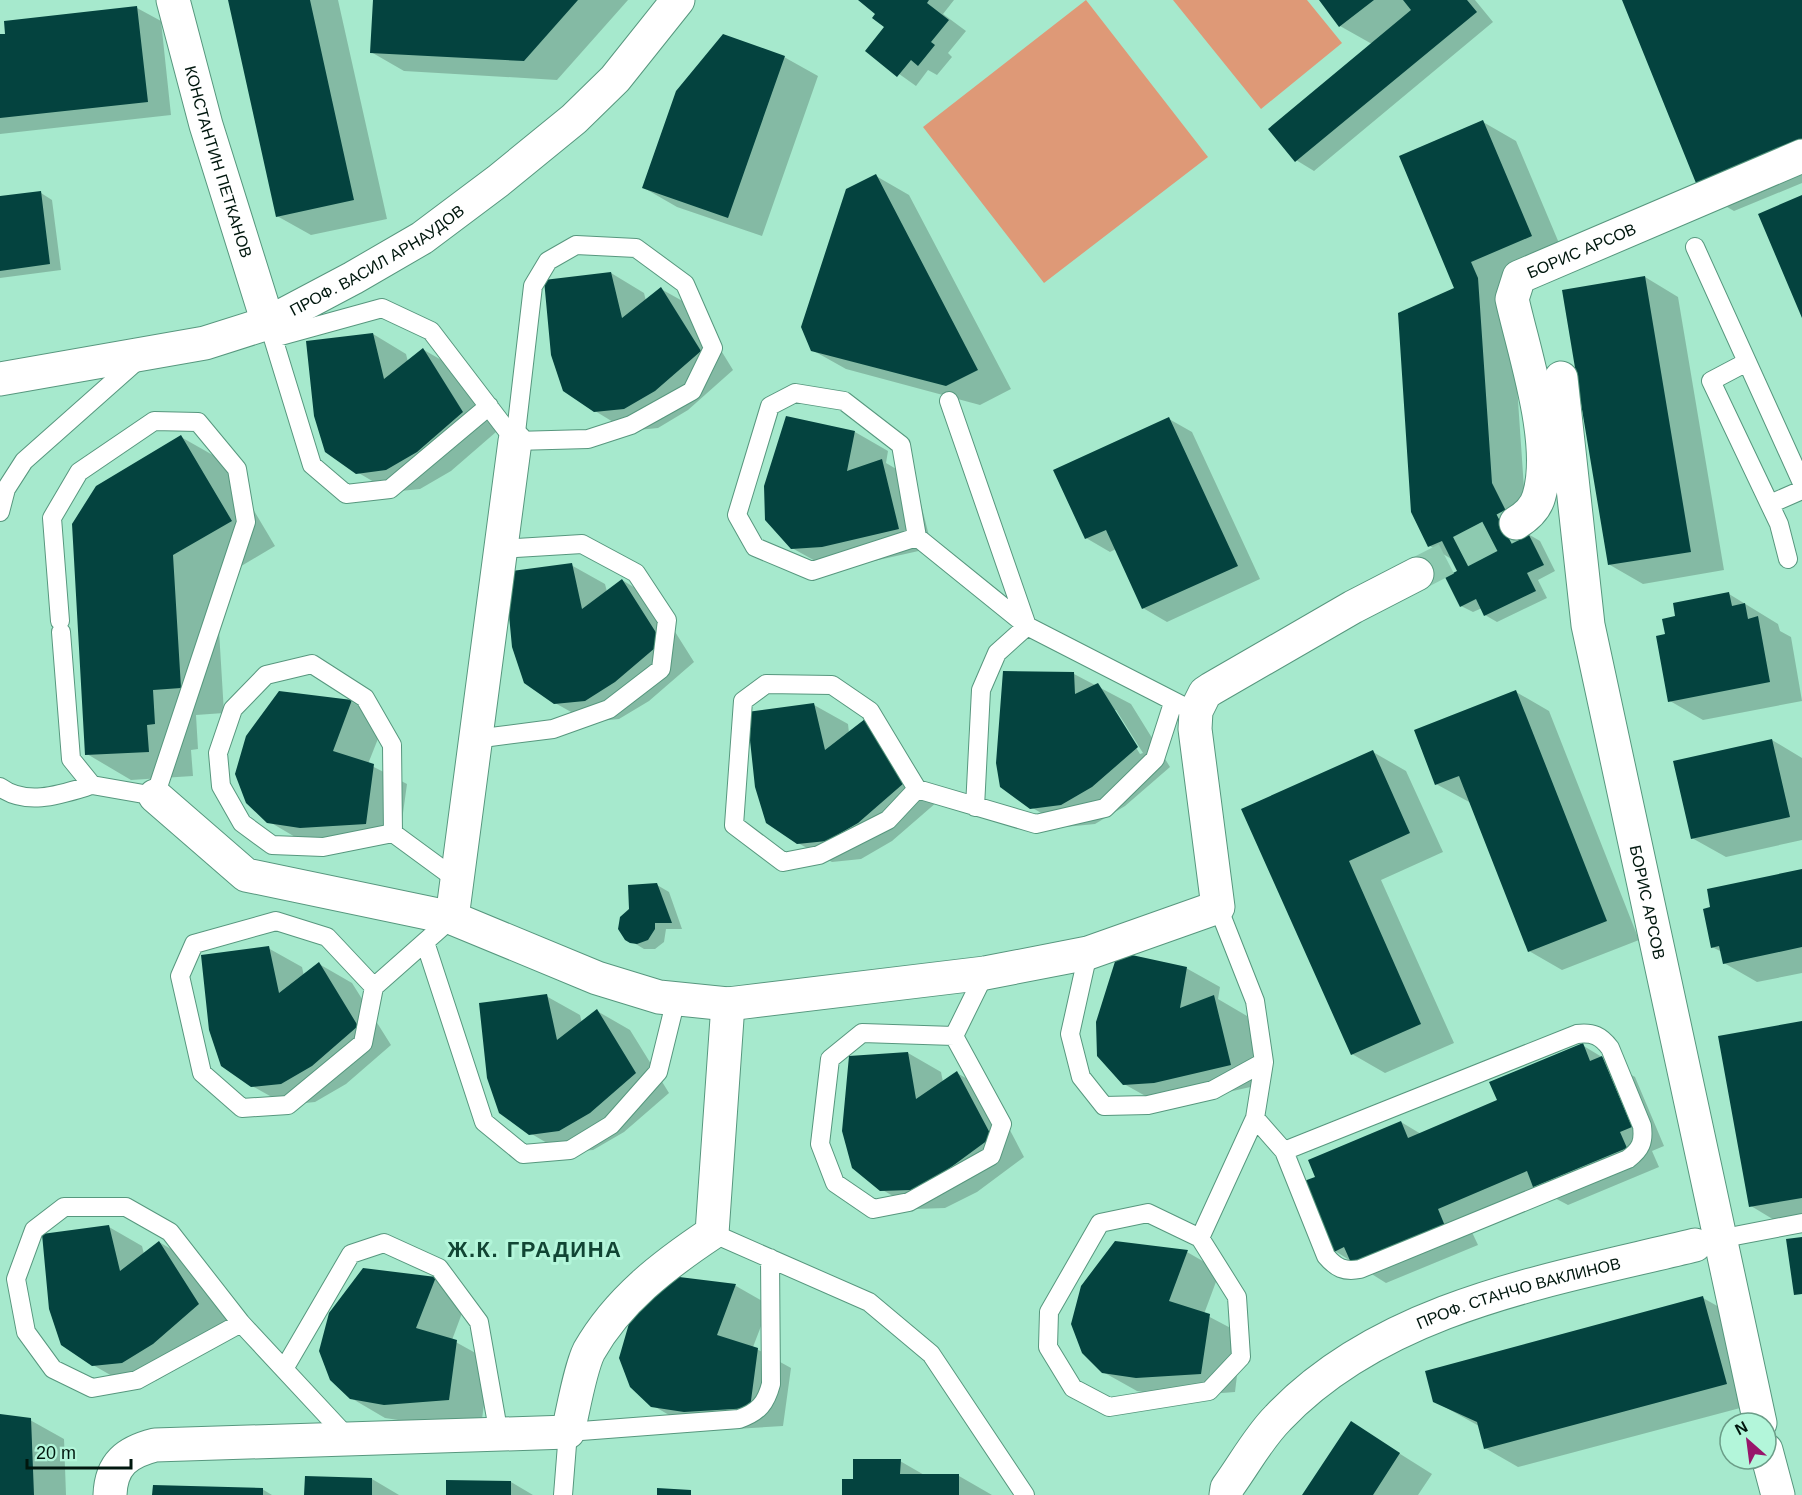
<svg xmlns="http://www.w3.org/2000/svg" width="1802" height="1495" font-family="Arial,sans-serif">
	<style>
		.green { fill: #de9977 }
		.shadow { fill: #0003; fill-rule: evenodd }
		.building { fill: #04433f }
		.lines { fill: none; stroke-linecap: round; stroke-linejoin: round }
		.minor-tunnel { stroke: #8dcab0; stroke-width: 33; stroke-dasharray: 33 16; stroke-linecap: butt }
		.service-casing { stroke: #57977e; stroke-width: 20 }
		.minor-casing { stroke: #57977e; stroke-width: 35 }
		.service { stroke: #fff; stroke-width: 18 }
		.minor { stroke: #fff; stroke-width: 33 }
		.labels { text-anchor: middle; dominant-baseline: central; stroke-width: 6; stroke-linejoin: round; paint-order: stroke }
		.street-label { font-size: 16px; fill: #00170e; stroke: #b3f6da }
		.district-label { font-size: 22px; font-weight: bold; letter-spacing: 1.5px; fill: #114534; stroke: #b3f6da }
	</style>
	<rect width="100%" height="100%" fill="#a6e9cd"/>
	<!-- green -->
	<path class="green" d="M1086,0L1208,157L1044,283L923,127Z
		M1173,0H1307L1342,43L1261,109Z"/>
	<!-- shadow -->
	<path class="shadow" d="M229,0H338L387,219L311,235L277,216Z
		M374,0H628L557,80L404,71L371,52Z
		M860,0H954L943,14L966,31L948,53L952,57L937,75L928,70L916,86L867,51L886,26L877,13Z
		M1321,0H1475L1493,22L1314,171L1296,160L1372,44L1340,26Z
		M1624,0H1802V183L1734,211L1701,192Z
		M137,8L161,21L171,115L0,134V36Z
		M784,57L818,76L762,236L677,207L644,188Z
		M1483,122L1516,141L1564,255L1511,298L1525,503L1538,529L1528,534L1540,541L1555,571L1538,580L1547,598L1497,622L1485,615L1482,608L1473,612L1461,606L1459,572L1453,560L1430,546L1456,289Z
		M876,176L909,195L1011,389L980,405L846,369L812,350Z
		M41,193L52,200L61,270L0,278V198Z
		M611,273L644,293L646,301L661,289L695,308L733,370L688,410L658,428L628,431L595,411Z
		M1645,277L1678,297L1724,570L1643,584L1610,565Z
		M373,334L406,354L408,362L424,350L457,369L496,432L451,471L420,489L391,492L357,472Z
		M1169,419L1192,432L1260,579L1167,622L1143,608L1116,549L1110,552L1086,538Z
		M855,432L888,451L886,463L915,480L932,548L856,565L826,567L792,548Z
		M181,437L225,462L275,546L216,581L224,713L196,715L198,749L191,750L193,776L131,780L87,754Z
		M571,565L605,584L607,592L622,580L655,600L694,662L649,701L619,719L589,722L555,703Z
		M1729,594L1778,624L1780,631L1791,637L1802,701L1703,720L1670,701L1666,635Z
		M1074,674L1131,704L1170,767L1125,806L1095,824L1065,827L1031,807ZM1113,710H1116L1143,753L1140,754Z
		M1516,692L1549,711L1639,940L1562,970L1529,951L1471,803L1436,784Z
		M280,693L352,702L385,721L368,764L407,784L399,842L335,846L302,841L268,821Z
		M814,705L848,724L849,733L865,721L898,740L937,802L892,841L861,859L832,862L798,843Z
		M1772,740L1802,758V840L1726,857L1692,838Z
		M1373,752L1406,771L1443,852L1381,880L1454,1043L1385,1073L1352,1054L1243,810Z
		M1802,871V973L1757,982L1724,963L1722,952L1712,947Z
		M657,885L669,892L682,929H666L664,942L655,949H644L626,938Z
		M268,948L302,967L304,976L319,964L352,983L391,1045L346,1084L315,1102L286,1105L252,1086Z
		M1186,968L1220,987L1218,999L1247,1016L1264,1084L1188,1101L1158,1103L1124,1084Z
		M546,996L580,1015L582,1023L597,1011L630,1030L669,1093L624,1132L593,1150L564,1153L530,1133Z
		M1802,1022V1222L1784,1226L1751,1206Z
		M1582,1045L1635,1077L1664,1146L1652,1151L1659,1167L1568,1205L1549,1195L1470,1228L1478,1245L1386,1283L1335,1251L1317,1178L1401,1122L1421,1134L1498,1101Z
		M908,1053L941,1072L943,1082L957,1073L990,1092L1024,1157L977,1192L945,1208L915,1209L881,1189Z
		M109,1227L142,1246L144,1254L159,1242L193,1262L231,1324L186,1363L156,1381L126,1384L93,1365Z
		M1187,1252L1220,1271L1204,1314L1242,1334L1235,1392L1170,1397L1137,1391L1103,1372Z
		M664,1276L736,1286L769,1305L753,1347L791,1368L783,1426L719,1430L686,1425L652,1405Z
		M435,1278L468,1297L452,1340L490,1361L482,1419L418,1423L385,1418L351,1398Z
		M1703,1298L1737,1317L1759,1403L1518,1467L1485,1448L1479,1426L1434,1401Z
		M0,1415L30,1420L64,1439L66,1495H0Z
		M1351,1423L1432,1474L1418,1495H1304Z
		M900,1461L926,1476H959L992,1495H844L854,1480Z
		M372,1479L399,1495H305Z
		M448,1481L511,1482L533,1495H448Z
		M262,1489L272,1495H154Z"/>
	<!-- building -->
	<path class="building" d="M228,0H310L354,200L276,217Z
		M373,0H578L524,61L370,53Z
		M858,0H929L927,3L949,20L931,42L935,45L918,66L911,60L897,77L865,51L884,27L872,18L875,14Z
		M1319,0H1374L1339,27Z
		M1403,0H1467L1477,12L1295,162L1268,129L1411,10Z
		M1622,0H1802V150L1700,193Z
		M137,6L148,102L0,118V34H5L4,21Z
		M723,34L785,56L728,218L642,188L676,91Z
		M1483,120L1532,236L1471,262L1478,278L1492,483L1519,537L1528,533L1544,565L1527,573L1536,591L1484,616L1476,599L1460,607L1445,577L1457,571L1442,541L1428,547L1411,512L1398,313L1454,288L1399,156Z
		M876,174L978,370L946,386L811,351L801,327L846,189Z
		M41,191L50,264L0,271V196Z
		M1802,195V318L1758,214Z
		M611,272L622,318L661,287L701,351L655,391L624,409L594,412L563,391L551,355L544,280Z
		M1645,276L1691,552L1608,565L1562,290Z
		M373,333L384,379L423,348L463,412L417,452L386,470L356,474L325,452L314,416L306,341Z
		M786,416L855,431L847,471L882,459L899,529L822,547L791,549L765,520L764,486Z
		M1169,417L1238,566L1142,609L1106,530L1085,539L1053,470Z
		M181,435L232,521L173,555L181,688L153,690L155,724L147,725L149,752L85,755L72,524L96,486Z
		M572,563L582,609L622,579L662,642L615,682L585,701L554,704L524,683L512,647L505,572Z
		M1729,592L1732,606L1745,603L1748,619L1758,616L1770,682L1668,702L1656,636L1665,634L1662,619L1675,616L1673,603Z
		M1003,671L1074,672L1075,694L1098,683L1138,747L1092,787L1061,805L1030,809L1000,787L996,763Z
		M1516,690L1607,921L1528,952L1459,776L1435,785L1414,730Z
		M279,691L352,700L333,751L374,764L366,824L300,828L267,823L246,803L235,774L246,736Z
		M814,703L825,750L865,719L904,783L858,823L827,841L797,844L766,823L755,787L747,712Z
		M1772,739L1790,817L1691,839L1673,761Z
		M1373,750L1410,833L1349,861L1421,1024L1351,1055L1241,809Z
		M1802,869V947L1723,964L1719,946L1711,948L1703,909L1710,907L1707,889Z
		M657,883L672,923H655V929L648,940L637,944L630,943L625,940L618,929L620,917L629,909L628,885Z
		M269,946L279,993L319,962L358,1026L312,1066L281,1084L251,1087L221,1066L209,1030L201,955Z
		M1118,952L1187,967L1180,1008L1214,995L1231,1065L1154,1083L1123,1085L1097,1056L1096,1022Z
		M547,994L557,1040L597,1009L636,1073L590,1113L559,1131L529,1135L499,1113L487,1078L479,1003Z
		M1802,1021V1198L1749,1207L1718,1036Z
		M1583,1043L1590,1061L1602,1056L1632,1127L1620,1132L1627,1148L1533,1187L1527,1171L1438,1209L1445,1226L1352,1265L1344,1247L1334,1252L1304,1181L1315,1177L1308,1160L1401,1121L1408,1138L1497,1100L1489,1082Z
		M908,1052L916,1099L957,1071L992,1137L943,1173L911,1190L880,1191L852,1168L842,1131L849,1056Z
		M109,1225L120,1271L159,1241L199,1304L153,1344L122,1363L92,1366L61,1345L49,1309L42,1234Z
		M1802,1237V1294L1794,1295L1786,1239Z
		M1115,1241L1188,1250L1169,1301L1210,1314L1201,1374L1136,1378L1102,1373L1082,1353L1071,1324L1081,1286Z
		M363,1268L436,1277L416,1328L457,1340L449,1400L384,1405L350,1399L330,1380L319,1351L329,1313Z
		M663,1275L736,1284L717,1335L758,1348L750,1408L684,1412L651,1407L630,1387L619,1358L630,1320Z
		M1703,1296L1727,1384L1484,1449L1477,1422L1433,1402L1425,1371Z
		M0,1414L31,1418L34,1495H0Z
		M1351,1421L1400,1453L1373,1495H1302Z
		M853,1459H901L900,1474H959V1495H842V1479H853Z
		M305,1476L372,1478V1495H304Z
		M446,1480L511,1481V1495H446Z
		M153,1485L263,1488V1495H152Z
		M657,1488L691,1490V1495H657Z"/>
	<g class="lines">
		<!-- minor-tunnel -->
		<path class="minor-tunnel" d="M1417,574L1516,523"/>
		<!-- service casing -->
		<g class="service-casing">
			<path id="service" d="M576,245L636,248L685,284L713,348L692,391L631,425L588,439L515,441L533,286L548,261Z
				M1695,247L1802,483
				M1747,362L1711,381L1779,524L1788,559
				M949,401L1027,626L997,653L981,690L975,807
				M489,406L390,489L346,494L312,465L273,338L382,308L431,331L515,441
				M1770,504L1802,490
				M0,512L6,489L24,461L139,359
				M917,537L812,571L755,547L737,515L770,406L795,393L844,401L901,445L917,537L1027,626L1183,706
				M60,621L52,518L79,472L154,421L198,422L237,469L246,522L155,796L92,785L71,759L61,632
				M475,739L553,729L609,709L661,669L667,620L636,573L582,544L501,549
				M0,787C27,807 62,794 92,785
				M917,789L888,820L819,855L783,862L734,825L743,701L766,684L832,685L870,711L917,789L1036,824L1105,808L1155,759L1173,703
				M393,833L392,745L365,698L312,664L266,675L233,709L218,753L221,786L242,823L272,845L323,847L393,833L457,880
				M425,942L484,1122L523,1154L570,1150L611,1125L658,1072L676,999
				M1088,953L1070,1034L1081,1077L1104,1106L1148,1105L1213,1090L1264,1062
				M374,987L327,937L276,921L194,944L180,976L202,1073L242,1108L288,1105L363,1043L374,987L452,918
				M954,1036L862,1033L830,1059L820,1144L835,1183L873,1209L909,1202L991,1156L1002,1124L954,1036L985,973
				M1255,1118L1284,1151L1577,1034C1593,1032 1601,1036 1610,1048L1642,1126C1644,1142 1641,1149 1628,1159L1360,1269C1344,1272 1336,1268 1326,1256L1284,1151
				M712,1233L869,1302L931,1354L1025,1495
				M1200,1238L1148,1213L1100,1223L1049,1312L1048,1347L1073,1388L1109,1407L1209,1391L1241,1357L1237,1297L1200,1238L1255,1118L1264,1062L1255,1001L1218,907
				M1719,1239L1802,1223
				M241,1323L137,1380L92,1388L53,1369L26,1332L16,1279L34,1230L64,1207H126L170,1232L241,1323L349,1439
				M284,1369L351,1254L384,1243L439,1268L479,1322L499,1435
				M563,1495L568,1432L739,1419C759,1412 766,1403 771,1384L770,1258"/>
		</g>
		<!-- minor casing -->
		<g class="minor-casing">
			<g id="minor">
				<path id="s1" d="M173,0L206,125L268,323"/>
				<path id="s2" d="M1561,378L1588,625L1760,1423"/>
				<path id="s3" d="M0,379L205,343L268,323L353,278L422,238L498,181L574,119L615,79L678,0"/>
				<path id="s4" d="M1516,523C1526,517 1536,508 1539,496C1555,443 1524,353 1512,299L1519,277L1802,156"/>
				<path d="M155,796L246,875L452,918L597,978L659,997L728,1004L985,973L1088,953L1218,907L1195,729L1196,711L1205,693L1211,689L1353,607L1417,574"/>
				<path d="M452,918L515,441"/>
				<path d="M1766,1450L1778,1495"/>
				<path d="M110,1495C111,1464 127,1452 155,1445L568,1432C573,1411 580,1369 589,1351C618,1300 664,1265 712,1233L728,1004"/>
				<path id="s5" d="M1226,1495L1227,1488C1244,1465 1258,1438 1278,1418C1384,1306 1552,1280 1695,1245"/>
			</g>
		</g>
		<!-- service -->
		<use href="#service" class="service"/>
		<!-- minor -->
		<use href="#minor" class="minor"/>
	</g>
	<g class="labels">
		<!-- street labels -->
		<g class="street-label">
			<text stroke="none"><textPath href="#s1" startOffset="168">КОНСТАНТИН ПЕТКАНОВ</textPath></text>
			<text stroke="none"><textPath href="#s4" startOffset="328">БОРИС АРСОВ</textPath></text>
			<text stroke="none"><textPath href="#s3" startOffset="400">ПРОФ. ВАСИЛ АРНАУДОВ</textPath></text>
			<text stroke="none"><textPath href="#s2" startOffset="532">БОРИС АРСОВ</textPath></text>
			<text stroke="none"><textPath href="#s5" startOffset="369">ПРОФ. СТАНЧО ВАКЛИНОВ</textPath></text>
		</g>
		<!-- district labels -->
		<g class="district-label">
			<text x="535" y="1249">Ж.К. ГРАДИНА</text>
		</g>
	</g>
	<!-- north arrow -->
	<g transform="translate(1748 1441) rotate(332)"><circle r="28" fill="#b3f6da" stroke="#6b9d88" stroke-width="1.5"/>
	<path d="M0-4.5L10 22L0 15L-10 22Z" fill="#98156a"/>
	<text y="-9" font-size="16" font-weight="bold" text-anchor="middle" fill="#00170e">N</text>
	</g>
	<!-- scale -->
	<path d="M27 1459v9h104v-9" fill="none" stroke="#00170e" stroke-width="3"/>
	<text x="36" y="1459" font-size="18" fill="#00170e" stroke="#b3f6da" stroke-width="4.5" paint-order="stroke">20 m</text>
</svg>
